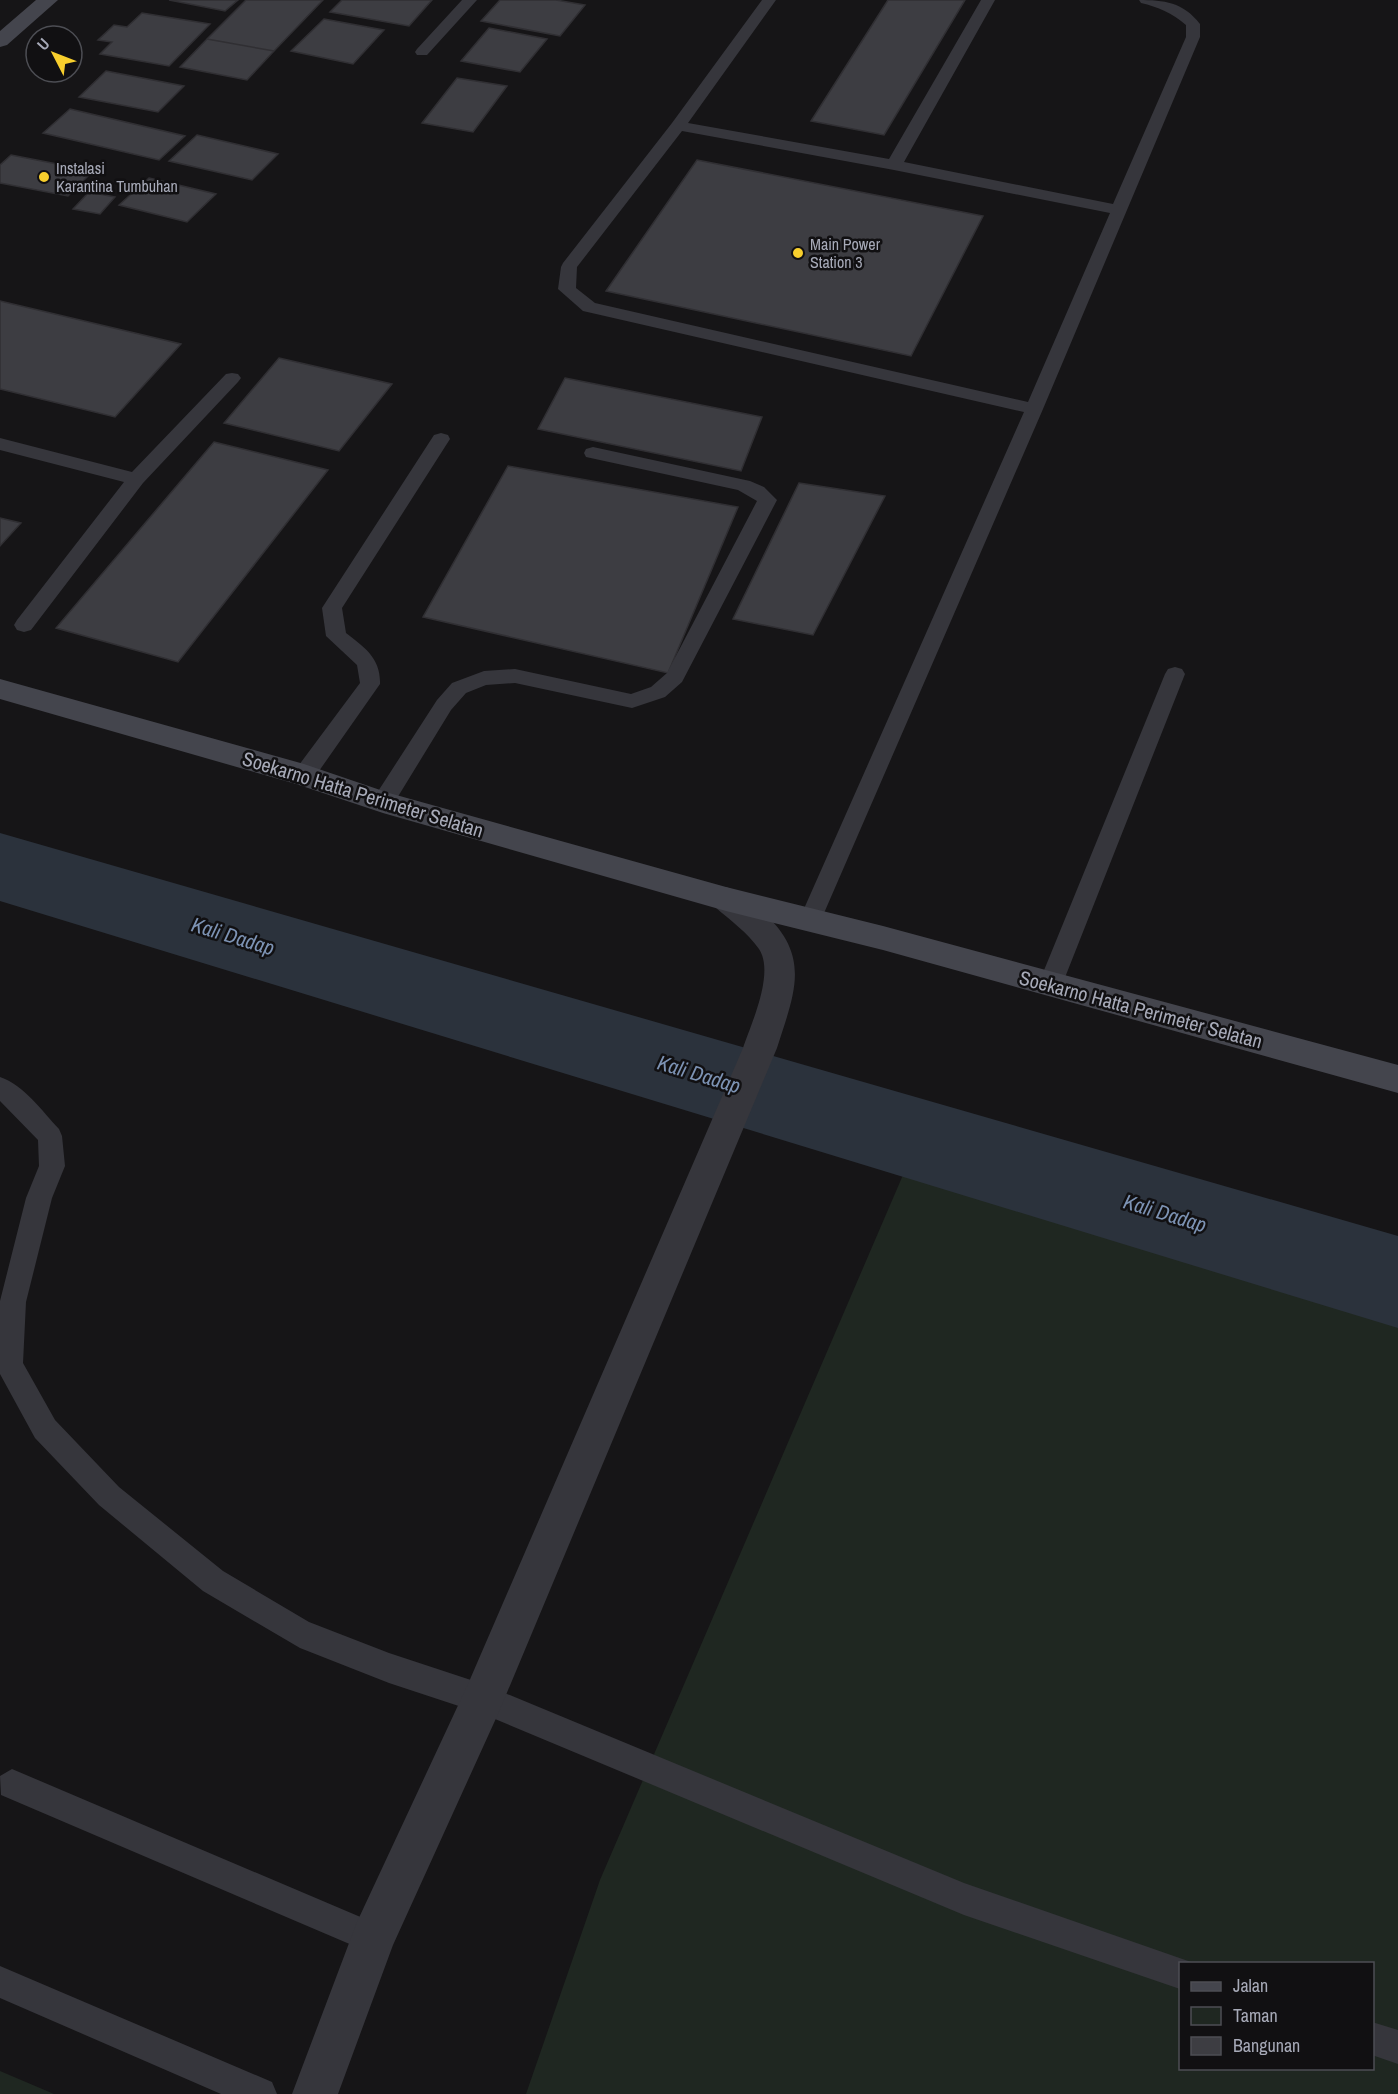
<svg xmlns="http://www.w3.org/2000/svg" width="1398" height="2094" font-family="'Archivo Narrow',sans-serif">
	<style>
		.green { fill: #1f2721; fill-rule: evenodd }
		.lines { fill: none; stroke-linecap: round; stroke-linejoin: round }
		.river { fill: #2b323c; fill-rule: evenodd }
		.building { fill: #3d3d42; stroke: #302f33; stroke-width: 1.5 }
		.service { fill: #36363c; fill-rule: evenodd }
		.tertiary { fill: #36363c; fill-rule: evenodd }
		.secondary { fill: #44454d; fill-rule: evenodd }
		.poi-dot { fill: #f8cf2d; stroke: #111012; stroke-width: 2 }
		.labels { text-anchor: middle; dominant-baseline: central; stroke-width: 5; stroke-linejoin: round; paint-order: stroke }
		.far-poi-label { font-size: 16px; fill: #a7aab8; stroke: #111012; text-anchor: start }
		.street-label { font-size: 20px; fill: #a7aab8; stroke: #111012 }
		.water-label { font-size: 21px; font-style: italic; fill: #7d93b4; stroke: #111012 }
	</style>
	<rect width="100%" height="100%" fill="#161517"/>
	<!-- green -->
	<path class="green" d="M909,1161L1398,1306V2094H526L600,1880ZM1180,1964H1372V2068H1180Z
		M0,2071L54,2094H0Z"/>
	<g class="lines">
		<!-- river -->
		<path class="river" d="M0,833L1398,1236V1328L0,901Z"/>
	</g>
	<!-- building -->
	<path class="building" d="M169,0H238L225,11Z
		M246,0H323L274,51L207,39Z
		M342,0H432L409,26L330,12Z
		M500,0H556L585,5L560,36L481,21Z
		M888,0H965L884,135L811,121Z
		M142,13L210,24L169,66L100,54L112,42L98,40L114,25L127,27Z
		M324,19L384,30L353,64L291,51Z
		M489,28L547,39L520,72L461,61Z
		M207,39L274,51L247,80L180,67Z
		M106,71L184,86L158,112L79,97Z
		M457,78L507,86L473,132L422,123Z
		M70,109L185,136L159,160L43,133Z
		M197,135L278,154L252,180L169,161Z
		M11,155L93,171L68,196L0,183V165Z
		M697,160L983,216L911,356L606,291Z
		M149,178L216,194L187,222L119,205Z
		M89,192L115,197L100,214L73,209Z
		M0,301L181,344L115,417L0,389Z
		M279,358L392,384L339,451L224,423Z
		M565,378L762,417L741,471L538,429Z
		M214,442L328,470L178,662L56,628Z
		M508,466L738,507L668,673L423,617Z
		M799,483L885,496L813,635L733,619Z
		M0,518L21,523L0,546Z"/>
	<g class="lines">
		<!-- service -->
		<path class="service" d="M462,0H477L427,55H417L415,52L417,49Z
			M762,0H776L688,123L889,159L981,0H995L904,162L1113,204L1186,37V25C1172,13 1158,7 1141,3L1139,0C1164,0 1183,2 1200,24V37L1043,409L821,920L818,926L810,929L802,926L799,920L1024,412L583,311L558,289L561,267L563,263L672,123ZM682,131L894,170L1110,213L1028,402L595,303L576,288L577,267Z
			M232,373L238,374L241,378L238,382L143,483L31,630L24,632L17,630L14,625L17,620L124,482L0,450V438L132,472L226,374Z
			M441,433L448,435L450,439L342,608L346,633C364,647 381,658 380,684L312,781L304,783L296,781L293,775L296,769L360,683L357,665L326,636L322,608L434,435Z
			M593,447L750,481L764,487L777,500L682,682L665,697L632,708L515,683L486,685L466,693L451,710L391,808L383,810L375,808L372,802L375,796L437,700L452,683L484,671L515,669L631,694L651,687L667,673L757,501L738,490L586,457L584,453L586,449Z
			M1175,667L1182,669L1185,674L1062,985L1058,992L1050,994L1042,992L1038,985L1165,674L1168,669Z
			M0,1077C24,1085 42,1111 59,1129L62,1136L65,1166L52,1198L26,1302L23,1363L55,1420L119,1487L223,1571L309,1622L389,1653L483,1684L964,1883L1191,1962L1192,1964H1180V1989L964,1915L483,1714L389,1683L300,1648L203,1591L99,1505L35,1438L0,1374V1301L26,1198L39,1166L38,1140L0,1101Z
			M12,1769L384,1927L389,1938L384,1949L373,1954L1,1795L0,1776Z
			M0,1966L272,2082L277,2094H221L0,1998Z
			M1372,2022L1398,2030V2064L1372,2055Z"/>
		<!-- tertiary -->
		<path class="tertiary" d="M726,887C741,892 752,902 764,913C812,957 794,994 777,1048L498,1714L393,1945L338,2094H292L357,1922L468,1684L743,1048C751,1024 775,973 759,949C748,933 730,920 715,907L710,899L715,891Z"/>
		<!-- secondary -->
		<path class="secondary" d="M36,0H58L7,45L0,47V31Z
			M0,679L304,764L389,793L726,887L883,926L1398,1065V1093L883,950L726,911L383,813L296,784L0,699Z"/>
	</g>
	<!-- markers -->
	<g class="poi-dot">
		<circle cx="44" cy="177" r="6"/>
		<circle cx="798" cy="253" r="6"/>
	</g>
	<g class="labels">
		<!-- far-poi labels -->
		<g class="far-poi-label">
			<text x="56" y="168">Instalasi<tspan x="56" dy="18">Karantina Tumbuhan</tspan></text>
			<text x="810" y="244">Main Power<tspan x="810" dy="18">Station 3</tspan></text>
		</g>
		<!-- street labels -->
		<g class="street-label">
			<text transform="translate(363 794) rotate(17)">Soekarno Hatta Perimeter Selatan</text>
			<text transform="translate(1141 1009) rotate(15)">Soekarno Hatta Perimeter Selatan</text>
		</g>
		<!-- water labels -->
		<g class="water-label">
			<text transform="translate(233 936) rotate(17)">Kali Dadap</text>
			<text transform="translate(699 1074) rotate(17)">Kali Dadap</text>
			<text transform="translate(1165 1213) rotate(17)">Kali Dadap</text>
		</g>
	</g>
	<!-- legend -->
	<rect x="1179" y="1962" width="195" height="108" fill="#111012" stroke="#4d4e54" stroke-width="1.5"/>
	<rect x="1191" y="1982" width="30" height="9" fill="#44454d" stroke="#4d4e54" stroke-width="1.5"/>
	<text x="1233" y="1992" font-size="18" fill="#a7aab8">Jalan</text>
	<rect x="1191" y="2007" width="30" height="18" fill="#1f2721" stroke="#4d4e54" stroke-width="1.5"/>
	<text x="1233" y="2022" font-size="18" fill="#a7aab8">Taman</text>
	<rect x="1191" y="2037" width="30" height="18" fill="#3d3d42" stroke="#4d4e54" stroke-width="1.5"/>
	<text x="1233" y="2052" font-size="18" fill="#a7aab8">Bangunan</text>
	<!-- north arrow -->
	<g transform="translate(54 54) rotate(312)"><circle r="28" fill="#111012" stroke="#4d4e54" stroke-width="1.5"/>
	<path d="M0-4.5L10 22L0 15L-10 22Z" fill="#f8cf2d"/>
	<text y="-9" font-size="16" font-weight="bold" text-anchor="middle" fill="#a7aab8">U</text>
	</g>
</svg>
